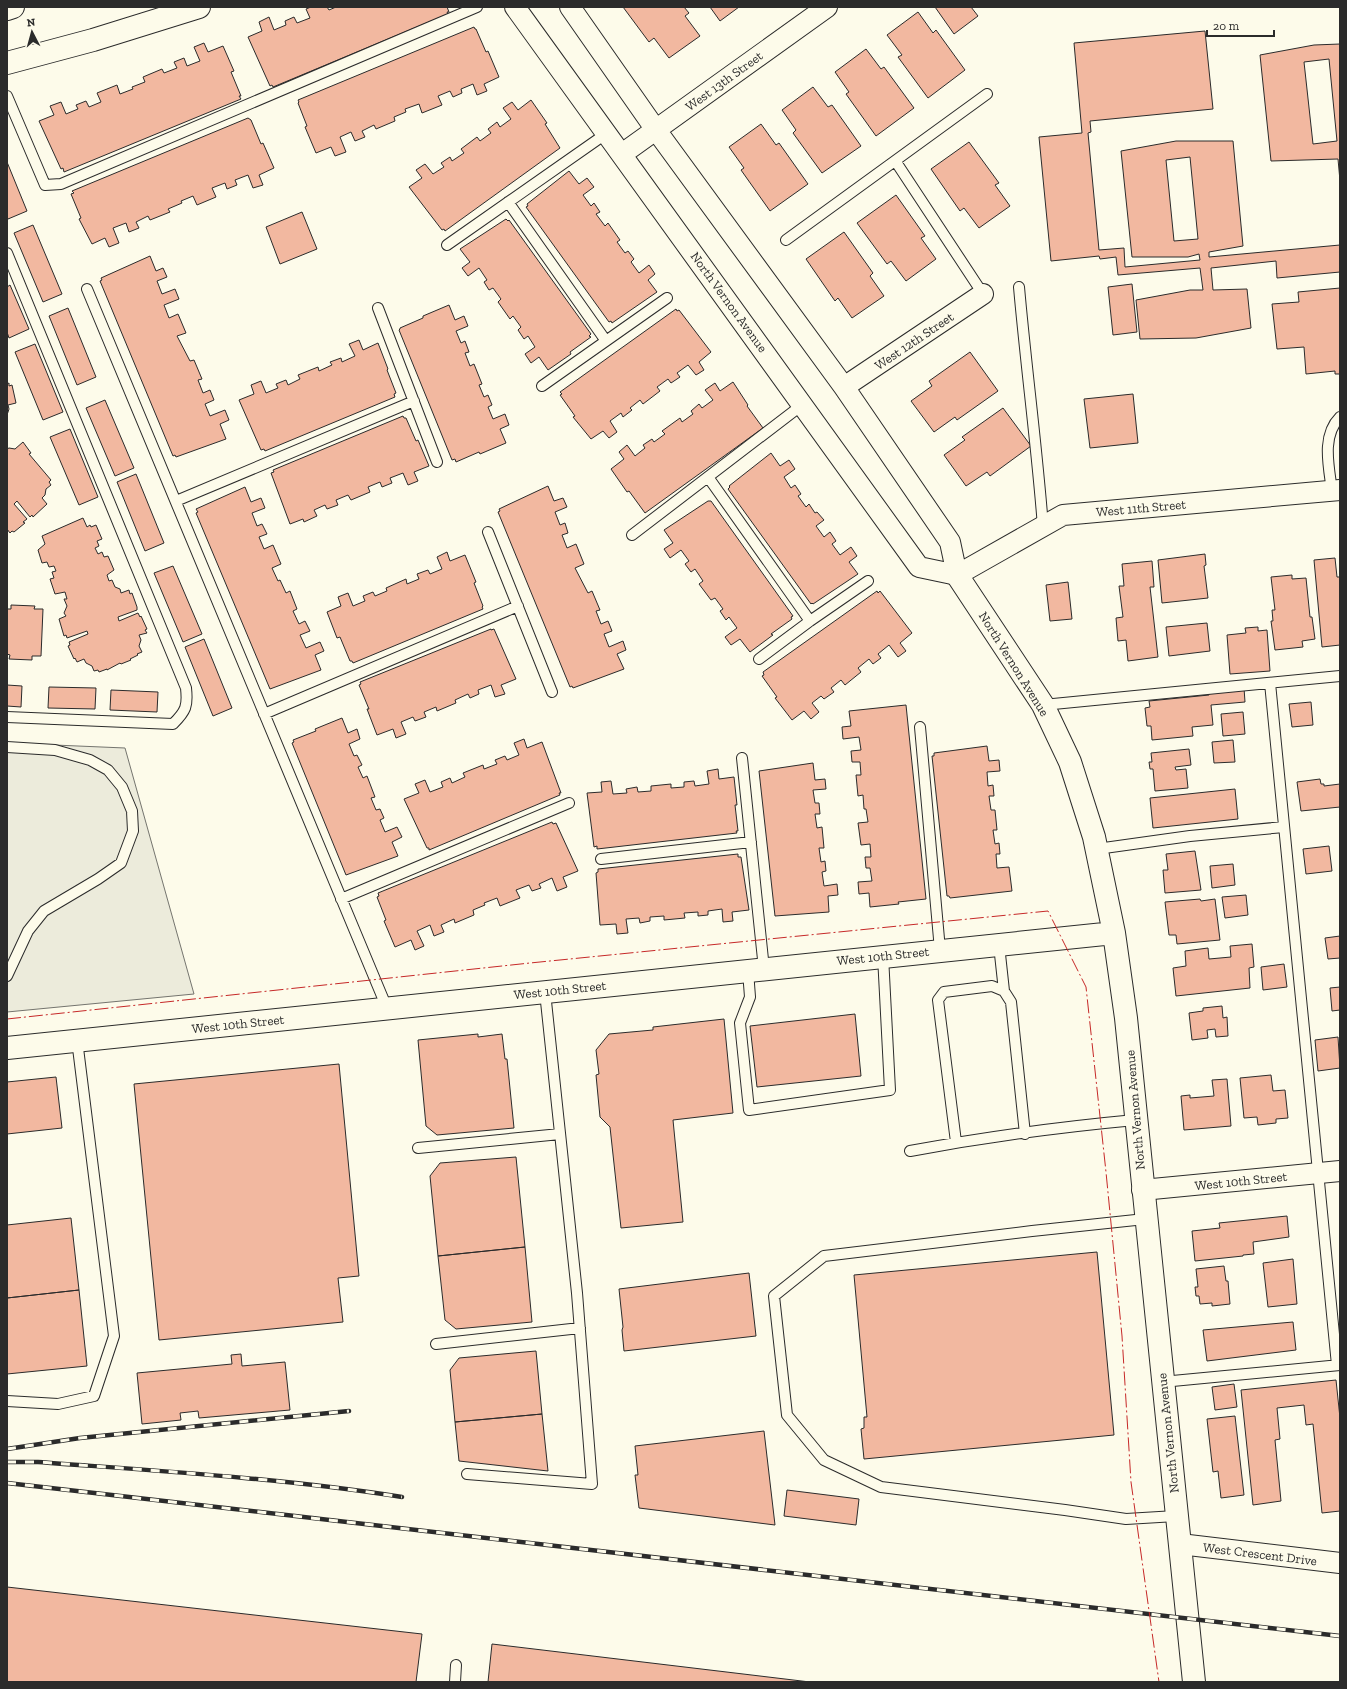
<svg xmlns="http://www.w3.org/2000/svg" width="1347" height="1689" font-family="'Zilla Slab',serif">
	<style>
		.green { fill: #ecebdb; stroke: #74746e }
		.building { fill: #f2b8a0; stroke: #2b2b2b; fill-rule: evenodd }
		.lines { fill: none; stroke-linecap: round; stroke-linejoin: round }
		.lane-casing { stroke: #2b2b2b; stroke-width: 12 }
		.street-casing { stroke: #2b2b2b; stroke-width: 22 }
		.secondary-casing { stroke: #2b2b2b; stroke-width: 24 }
		.lane { stroke: #fdfbea; stroke-width: 10 }
		.street { stroke: #fdfbea; stroke-width: 20 }
		.secondary { stroke: #fdfbea; stroke-width: 22 }
		.rail-casing { stroke: #2b2b2b; stroke-width: 4.5 }
		.rail { stroke: #fdfbea; stroke-width: 3; stroke-dasharray: 9; stroke-linecap: butt }
		.power { stroke: #c62828; stroke-width: 1; stroke-dasharray: 14 3 2 3; stroke-linecap: butt }
		.labels { text-anchor: middle; dominant-baseline: central; stroke-width: 3; stroke-linejoin: round; paint-order: stroke }
		.street-label { font-size: 13px; fill: #2b2b2b; stroke: #fdfbea }
	</style>
	<rect width="100%" height="100%" fill="#fdfbea"/>
	<!-- green -->
	<path class="green" d="M7,743L125,748L194,994L7,1012Z"/>
	<!-- building -->
	<path class="building" d="M311,7H327L329,10L336,7H447L449,12H447L448,14L273,87L272,85L270,86L248,37L262,31L259,22L269,17L274,30L286,25L285,21L294,17L297,23L310,18L306,9Z
		M623,7H684L689,13L685,16L700,36L669,58L654,38L649,42Z
		M710,7H739L720,21Z
		M935,7H971L978,16L954,34Z
		M918,12L933,33L936,30L965,70L928,98L898,57L902,55L887,35Z
		M474,27L475,29H476L486,52L488,51L499,77L484,84L487,91L477,95L473,84L461,89L462,93L453,97L450,91L438,96L442,105L422,113L419,104L405,109L406,112L394,117L395,121L376,129L374,125L362,131L365,137L355,141L351,132L340,137L346,152L335,156L331,147L316,153L305,127L307,126L298,103L299,102L298,100Z
		M1205,31L1213,109L1090,121L1091,132L1088,133L1099,250L1124,248L1125,267L1200,260L1199,254L1188,257H1132L1121,151L1176,141H1233L1243,246L1209,252V257L1340,245V272L1277,278L1276,261L1211,268L1213,290L1247,289L1251,328L1196,338L1140,339L1136,300L1190,290H1203L1200,268L1118,275L1116,257L1100,259L1099,256L1051,261L1039,137L1082,133L1074,43ZM1190,157L1198,239L1174,241L1166,160Z
		M204,43L208,52L223,46L234,71L231,72L241,96H239L241,99L64,172L63,168L61,169L39,121L54,115L50,106L61,102L66,114L78,109L76,105L86,101L89,107L101,102L97,93L117,85L120,94L133,89L132,87L145,82L143,77L162,69L164,73L177,68L174,62L184,58L187,66L200,61L194,47Z
		M1340,44V181L1338,159L1271,161L1260,55L1314,45ZM1329,59L1337,141L1313,144L1304,62Z
		M866,49L881,69L884,67L914,108L876,136L846,94L849,92L835,72Z
		M813,87L828,107L832,105L861,146L822,173L793,133L796,130L782,110Z
		M531,100L547,123L545,124L560,148L445,231L444,229L442,230L409,187L422,178L416,170L425,164L433,174L444,167L441,163L450,157L452,161L464,153L461,149L477,137L480,141L491,133L488,129L497,122L500,127L511,119L503,108L512,102L518,110Z
		M248,118L251,120L261,144L263,143L274,168L259,175L263,185L253,188L248,175L235,180L237,185L227,189L225,183L212,188L216,197L197,205L193,196L181,201L182,203L168,209L170,212L150,220L148,216L136,222L139,228L129,232L126,223L113,228L119,243L109,247L105,238L92,244L79,219L81,218L71,194L74,193L72,191Z
		M761,124L776,145L779,143L808,184L770,211L741,170L744,168L729,147Z
		M969,142L999,183L995,185L1010,206L979,228L964,208L960,211L931,169Z
		M7,162L27,211L8,219L7,217Z
		M569,171L579,184L587,178L594,187L583,195L591,206L594,203L600,212L596,214L605,226L608,223L620,240L617,242L625,253L628,251L634,259L631,262L639,273L649,265L655,274L648,280L657,292L612,323L611,321L609,322L526,207L528,206L527,204Z
		M896,195L925,236L921,238L936,259L906,281L891,261L887,264L857,223Z
		M302,212L317,249L280,264L266,227Z
		M506,219L508,221L509,220L591,334L589,336L591,337L570,352L571,354L548,370L539,357L531,363L525,354L535,347L528,336L524,339L518,330L521,327L513,316L510,319L498,302L501,299L493,288L489,290L484,282L487,280L479,268L468,276L462,268L470,262L460,249Z
		M33,225L62,294L43,302L14,233Z
		M844,232L873,273L870,276L884,296L852,318L838,298L835,301L806,259Z
		M150,256L156,271L163,268L167,277L157,281L162,294L175,289L179,299L164,305L169,318L178,314L186,333L177,336L190,361L194,360L202,379L198,380L203,393L210,390L214,400L205,404L210,416L225,410L229,420L220,424L226,439L176,457L175,455L173,456L100,281L102,280L101,278Z
		M1132,284L1137,332L1113,335L1108,287Z
		M10,285L29,329L9,338L7,332V287Z
		M1340,288V374H1335V371L1306,374L1304,347L1277,349L1272,304L1299,302L1298,292Z
		M449,305L455,320L464,316L468,326L456,331L461,343L465,341L469,352L465,353L470,366L474,364L482,384L479,385L484,397L488,395L492,405L488,407L493,419L505,414L509,425L500,429L506,443L480,454L479,452L456,462L455,459L452,460L399,330L400,329V328L423,318V316Z
		M68,308L96,377L77,385L49,316Z
		M676,309L677,311L679,310L711,352L699,362L704,370L696,375L688,365L677,373L680,377L671,383L668,379L657,387L660,391L643,404L640,400L630,408L632,410L623,417L621,413L610,421L617,432L609,438L603,431L591,439L573,417L575,416L560,395L562,394L560,392Z
		M359,340L363,350L378,343L388,369L387,370L396,393L394,394L395,397L265,451L264,449L261,450L239,400L254,394L251,385L261,381L266,393L278,388L276,384L286,380L288,385L300,379L298,375L318,367L319,371L332,365L330,362L341,358L342,362L355,356L349,344Z
		M35,344L63,412L43,420L15,352Z
		M970,352L998,391L957,420L955,417L934,432L911,401L932,386L929,381Z
		M733,382L748,405L747,406L763,428L645,513L629,491L627,492L611,469L624,459L619,452L627,445L635,456L645,448L643,445L652,439L654,442L665,434L662,431L680,418L682,422L693,414L691,411L699,404L702,408L713,400L705,390L715,383L720,391Z
		M9,383V386L12,385L16,403L8,405L9,409L7,415V384Z
		M1133,394L1138,443L1090,448L1084,399Z
		M105,400L134,468L115,476L86,408Z
		M1003,408L1031,446L990,476L987,472L966,486L944,455L965,440L962,437Z
		M403,416L404,418H406L416,441L418,440L429,466L414,472L418,481L408,485L403,473L390,478L392,483L382,487L380,482L368,487L370,492L351,500L348,495L336,500L338,505L327,509L325,505L314,510L317,516L304,522L303,519L290,524L271,473L274,472L273,470Z
		M70,429L98,497L79,505L50,437Z
		M23,442L31,453L29,454L51,480L49,482L51,485L46,489L45,495L42,498L47,504L33,517L32,515L30,517L17,501L14,504L27,519L23,522L25,523L14,532L12,531L10,533L7,529V449L9,448L15,449Z
		M771,453L780,466L789,460L795,469L784,477L791,488L795,485L801,494L798,496L806,507L809,504L815,513L817,512L824,520L816,526L824,537L830,532L836,541L832,544L840,555L851,547L857,556L849,562L858,574L813,604L812,603L811,604L728,489L730,487L729,486Z
		M136,474L164,543L145,551L117,482Z
		M548,486L554,501L563,498L567,507L555,512L560,525L565,523L568,533L562,535L567,548L576,544L584,564L575,568L588,593L592,591L600,610L596,611L601,624L608,621L612,631L604,634L609,647L623,641L626,650L617,654L624,669L573,688L572,686L570,687L498,512L500,511L499,509Z
		M245,487L251,502L261,498L265,508L252,513L257,526L262,524L267,534L259,537L264,549L273,545L281,564L272,568L278,581L280,580L286,593L290,591L297,609L293,611L299,624L305,621L310,631L300,635L306,648L320,642L324,651L315,655L321,670L270,689L196,513L198,512L196,509Z
		M708,501H711L793,616L791,617L792,619L771,634L773,635L750,652L740,639L731,645L725,637L737,628L729,617L726,620L720,611L723,609L715,598L711,600L699,584L703,581L695,569L691,572L685,564L689,561L681,550L670,558L664,549L673,543L664,530Z
		M83,518L87,527L90,525L91,527L96,525L102,539L97,541L99,546L95,548L98,554L102,552L104,557L108,556L114,570L107,575L109,581L112,580L115,587L120,589L121,593L129,590L130,594L132,593L137,607V610L118,617L119,621L138,613L140,617L141,616L147,629L145,630L147,633L139,635L141,640L139,646L142,652L137,654L138,655L130,659L131,660L121,664L120,663L107,670V669L99,672L98,670L94,671L92,666L86,663L84,659L77,662L75,658L74,659L68,646L70,645L69,642L88,634L87,631L67,638L66,635L64,636L59,619L66,616L64,613L67,606L64,599H67L65,592L55,594L50,579L54,578L52,572L56,571L54,566L49,567L47,562L42,563L38,550L45,544L42,536Z
		M447,552L450,561L465,555L476,582L474,583L483,606L482,607L483,609L353,663L352,661H350L340,637L337,638L327,612L341,606L338,597L348,593L353,606L365,601L363,596L373,592L375,596L387,591L386,588L406,579L407,584L419,579L417,574L428,570L430,574L442,569L437,557Z
		M1205,554L1206,565L1204,566L1208,598L1162,603L1158,560Z
		M1335,558L1337,577H1340V645L1322,647L1314,560Z
		M1152,561L1154,587H1150L1158,657L1128,661L1126,640L1118,641L1116,618L1123,617L1119,586H1124L1122,564Z
		M173,566L202,634L183,642L154,573Z
		M1292,575V579L1306,578L1310,617H1312L1315,639L1302,641L1303,647L1275,650L1271,621H1273L1272,610H1275L1271,577Z
		M1068,582L1072,619L1050,621L1046,585Z
		M877,591L878,593L880,591L912,633L900,643L906,651L898,657L889,645L878,654L881,658L873,664L869,659L858,668L861,672L845,685L841,680L831,688L834,692L824,699L821,696L812,703L819,712L811,719L804,711L792,720L775,698L777,697L762,676L764,675L763,672Z
		M11,605L35,606L34,609H43L41,656H32V660L9,659L10,655L7,654V609H11Z
		M1207,623L1210,651L1169,656L1166,627Z
		M1258,627V631L1267,630L1270,671L1230,674L1227,635L1246,633L1245,628Z
		M491,629V630L494,629L516,679L501,685L505,694L495,697L491,685L478,690L479,694L470,698L468,694L455,700L456,703L437,711L436,707L424,712L426,717L415,721L413,717L401,722L406,734L396,738L393,729L377,735L367,709H369L359,685L361,684L360,682Z
		M204,639L232,708L213,716L185,647Z
		M7,685L22,686L21,707L7,706Z
		M49,687L96,688L95,709L48,708Z
		M1244,688L1245,702L1211,705L1213,725L1192,727L1193,736L1152,740L1151,726H1147L1145,708L1150,707L1149,701L1209,695V692Z
		M111,690L158,692L157,712L110,710Z
		M1311,702L1313,725L1292,727L1289,704Z
		M906,705L926,899L898,902L899,904L870,907L869,893L859,894L858,882L872,881L870,868H866L865,857H871L870,844L861,845L858,823L868,822L866,809H864L863,795L858,796L856,775H861L860,762H852L851,751L861,750L859,737L843,739L842,727L851,726L849,711Z
		M1243,712L1245,734L1223,736L1221,714Z
		M342,718L348,733L357,729L360,739L349,744L354,756L357,755L362,765L358,767L363,778L367,776L375,797L371,798L376,810L380,809L384,818L380,820L385,832L397,827L402,837L392,842L398,856L346,875L292,743L294,742L293,740L316,731L315,729Z
		M524,739L527,748L542,742L561,793H559L560,795L429,850V848H427L404,799L419,793L415,784L425,780L430,792L443,787L441,782L450,778L452,783L465,777L463,773L483,765L484,769L497,764L495,760L505,756L507,760L519,755L514,743Z
		M1233,740L1235,762L1214,763L1212,742Z
		M987,746L989,761L999,760L1000,771L987,772L988,786L993,785L994,796H989L991,810H995L997,830H993L995,844L999,843L1000,854H996L997,868L1009,867L1012,891L950,898L949,896H947L932,756H934V753Z
		M1189,749L1191,765L1175,767L1176,770L1186,769L1188,788L1155,791L1153,769H1150L1149,762H1152L1151,753Z
		M813,763L815,780L825,779L826,789L813,790L815,803H819L820,814H815L817,828L822,827L824,848H819L821,862L825,861L826,871L822,872L824,886L837,884L838,895L828,896L829,912L775,916L759,771Z
		M718,769L719,779L734,777L737,805H735L738,831H736L737,833L597,849V846L594,847L587,793L602,792L601,782L611,781L613,794L627,793L626,789L637,787L638,792L651,791V786L671,784V788L684,787V782L694,781L695,786L709,784L707,771Z
		M1320,779L1321,784H1324V786L1340,784V809V807L1301,811L1297,782Z
		M1235,789L1238,819L1153,828L1150,798Z
		M552,822L553,824L556,823L578,871L563,877L567,887L557,891L552,878L539,884L541,888L532,891L529,885L516,890L520,898L500,906L497,898L484,903L485,905L473,910L474,915L455,923L454,919L441,925L444,932L434,936L430,925L417,931L424,946L415,950L411,940L395,947L384,921L386,920L377,897L379,896L378,893Z
		M1329,846L1332,871L1306,874L1303,849Z
		M1195,851L1201,890L1165,893L1163,870H1168L1166,854Z
		M738,854V857H741L749,910L732,912L733,921L723,922L722,909L708,911V915L698,916V912L684,913L685,918L664,920V916L650,917V921L640,923L639,918L626,919L628,933L617,934L616,924L600,925L596,873L598,872V869Z
		M1233,864L1235,885L1212,888L1210,866Z
		M1246,895L1248,915L1225,918L1222,897Z
		M1200,899L1201,901L1215,899L1220,940L1177,944L1176,935H1169L1165,902Z
		M1340,936V958L1328,959L1325,938Z
		M1252,944L1254,967L1249,968L1250,988L1176,996L1173,968L1186,966L1185,951L1208,948L1209,959L1231,957L1230,946Z
		M1284,964L1287,987L1263,990L1261,967Z
		M1340,987V1010L1332,1011L1330,988Z
		M1222,1006L1223,1018L1227,1017L1228,1036L1216,1037L1215,1029L1207,1030L1208,1038L1192,1040L1189,1013L1203,1011V1008Z
		M855,1014L861,1076L757,1087L750,1026Z
		M724,1019L733,1113L673,1120L683,1222L621,1228L610,1127L600,1117L596,1075L599,1074L596,1050L609,1034L653,1030V1027Z
		M478,1034V1037L502,1034L505,1059H507L514,1128L437,1135L426,1126L418,1040Z
		M1338,1037L1340,1068L1318,1071L1315,1040Z
		M339,1064L359,1276L338,1278L343,1322L159,1340L134,1084Z
		M1271,1075L1273,1091L1285,1090L1288,1118L1276,1119V1123L1258,1125L1257,1117L1244,1118L1240,1078Z
		M56,1077L62,1128L7,1134V1082Z
		M1227,1079L1231,1126L1184,1130L1181,1096L1190,1095V1098L1214,1096L1212,1080Z
		M516,1157L525,1247L438,1256L430,1176L440,1163Z
		M1287,1216L1289,1237L1253,1242L1254,1254L1243,1255V1256L1195,1261L1192,1231L1220,1228L1219,1223Z
		M71,1218L79,1290L7,1298V1225Z
		M525,1247L532,1322L456,1329L445,1320L438,1256Z
		M1097,1252L1114,1435L864,1459L861,1429L864,1428V1417H867L854,1275Z
		M1293,1259L1297,1304L1268,1307L1263,1263Z
		M1224,1266L1226,1281H1228L1230,1304L1212,1306V1303L1200,1304L1199,1296H1196L1195,1287H1198L1196,1269Z
		M749,1273L756,1336L624,1351L622,1330L623,1327L619,1289Z
		M79,1290L87,1366L7,1374V1298Z
		M1293,1322L1296,1350L1207,1361L1203,1330Z
		M536,1351L542,1414L455,1422L450,1370L459,1358Z
		M241,1354L242,1366L285,1362L290,1410L199,1418L198,1411L180,1413L181,1420L142,1424L137,1373L232,1364L231,1355Z
		M1336,1380L1340,1418V1511L1322,1513L1313,1424L1306,1425L1304,1405L1277,1408L1280,1439L1275,1440L1281,1501L1253,1505L1241,1390Z
		M1234,1384L1237,1407L1215,1410L1212,1387Z
		M542,1414L548,1471L459,1461L455,1422Z
		M1235,1416L1244,1495L1221,1498L1218,1471L1213,1472L1207,1419Z
		M764,1431L775,1525L639,1508L635,1475H638L635,1446Z
		M787,1490L859,1499L856,1525L784,1516Z
		M7,1587L422,1634L416,1682H7Z
		M492,1644L810,1682H488Z"/>
	<g class="lines">
		<!-- lane casing -->
		<g class="lane-casing">
			<path id="lane" d="M7,96L45,185L61,184L477,7
				M896,162L983,294
				M508,202L606,341
				M786,240L987,94
				M447,245L607,133
				M7,253L186,688C188,706 186,711 173,724L7,717
				M1019,287C1026,367 1037,447 1043,527
				M87,289L387,1008
				M378,308L437,462
				M542,386L667,298
				M708,477L810,621
				M1332,491C1329,467 1321,436 1340,417
				M176,501L414,401
				M488,532L552,692
				M632,535L802,405
				M759,659L810,621L868,581
				M1270,683L1337,1365
				M1043,705L1340,676
				M264,714L518,606
				M920,727L940,950
				M7,747L55,750L90,760L108,770L122,787L132,811L133,831L121,863L98,879L44,911L28,931L7,976
				M742,758L764,969
				M1097,849L1190,836L1284,827
				M601,859L751,842
				M341,899L569,803
				M999,945L1004,991
				M748,971L750,997L740,1023L749,1110L890,1090L883,956
				M956,1142L938,1000L944,992L992,986L1004,991L1011,1002L1025,1134
				M418,1148L560,1134
				M910,1151C985,1137 1060,1127 1135,1120
				M1145,1219L1032,1231L824,1256L774,1296L787,1415L824,1460L881,1487L1065,1510L1126,1519L1176,1516
				M436,1344L580,1328
				M1162,1382L1340,1365
				M7,1401L58,1404L94,1396L114,1336L77,1040
				M467,1474L592,1484L577,1293L545,992
				M455,1682L456,1665"/>
		</g>
		<!-- street casing -->
		<g class="street-casing">
			<path id="street" d="M515,7L919,567L957,575
				M570,7L656,130L844,387L950,542L957,575
				M622,154L827,7
				M844,387L983,294
				M957,575L1063,515L1340,490
				M1142,1190L1340,1171
				M1180,1544L1340,1563"/>
		</g>
		<!-- secondary casing -->
		<g class="secondary-casing">
			<path id="secondary" d="M7,9L13,7
				M7,63L93,40L199,7
				M957,575L1043,705L1070,762L1094,837L1114,933L1126,1018L1194,1682
				M7,1048L1114,933"/>
		</g>
		<!-- lane -->
		<use href="#lane" class="lane"/>
		<!-- street -->
		<use href="#street" class="street"/>
		<!-- secondary -->
		<use href="#secondary" class="secondary"/>
		<!-- rail casing -->
		<g class="rail-casing">
			<path id="rail" d="M7,1449L80,1438L349,1411
				M7,1462H38C159,1471 281,1478 402,1497
				M7,1483L1340,1636"/>
		</g>
		<!-- rail -->
		<use href="#rail" class="rail"/>
		<!-- power -->
		<path class="power" d="M7,1019L530,963L1048,911L1086,987L1106,1172L1122,1336L1131,1482L1159,1682"/>
	</g>
	<g class="labels">
		<!-- street labels -->
		<g class="street-label">
			<text transform="translate(724 81) rotate(-36)">West 13th Street</text>
			<text transform="translate(729 302) rotate(54)">North Vernon Avenue</text>
			<text transform="translate(914 341) rotate(-34)">West 12th Street</text>
			<text transform="translate(1141 508) rotate(-5)">West 11th Street</text>
			<text transform="translate(1014 664) rotate(58)">North Vernon Avenue</text>
			<text transform="translate(883 956) rotate(-6)">West 10th Street</text>
			<text transform="translate(560 990) rotate(-6)">West 10th Street</text>
			<text transform="translate(238 1024) rotate(-6)">West 10th Street</text>
			<text transform="translate(1135 1110) rotate(-95)">North Vernon Avenue</text>
			<text transform="translate(1241 1181) rotate(-6)">West 10th Street</text>
			<text transform="translate(1168 1433) rotate(-96)">North Vernon Avenue</text>
			<text transform="translate(1260 1554) rotate(7)">West Crescent Drive</text>
		</g>
	</g>
	<!-- border -->
	<rect width="1347" height="1689" fill="none" stroke="#2b2b2b" stroke-width="16"/>
	<!-- north arrow -->
	<g transform="translate(32 32) rotate(354)" stroke="#fdfbea" stroke-width="3" paint-order="stroke">
	<path d="M0-3L7 15L0 10L-7 15Z" fill="#2b2b2b"/>
	<text y="-6" font-size="11" font-weight="bold" text-anchor="middle" fill="#2b2b2b">N</text>
	</g>
	<!-- scale -->
	<path d="M1207 30v6h67v-6" fill="none" stroke="#2b2b2b" stroke-width="2"/>
	<text x="1213" y="30" font-size="12" fill="#2b2b2b" stroke="#fdfbea" stroke-width="3" paint-order="stroke">20 m</text>
</svg>
